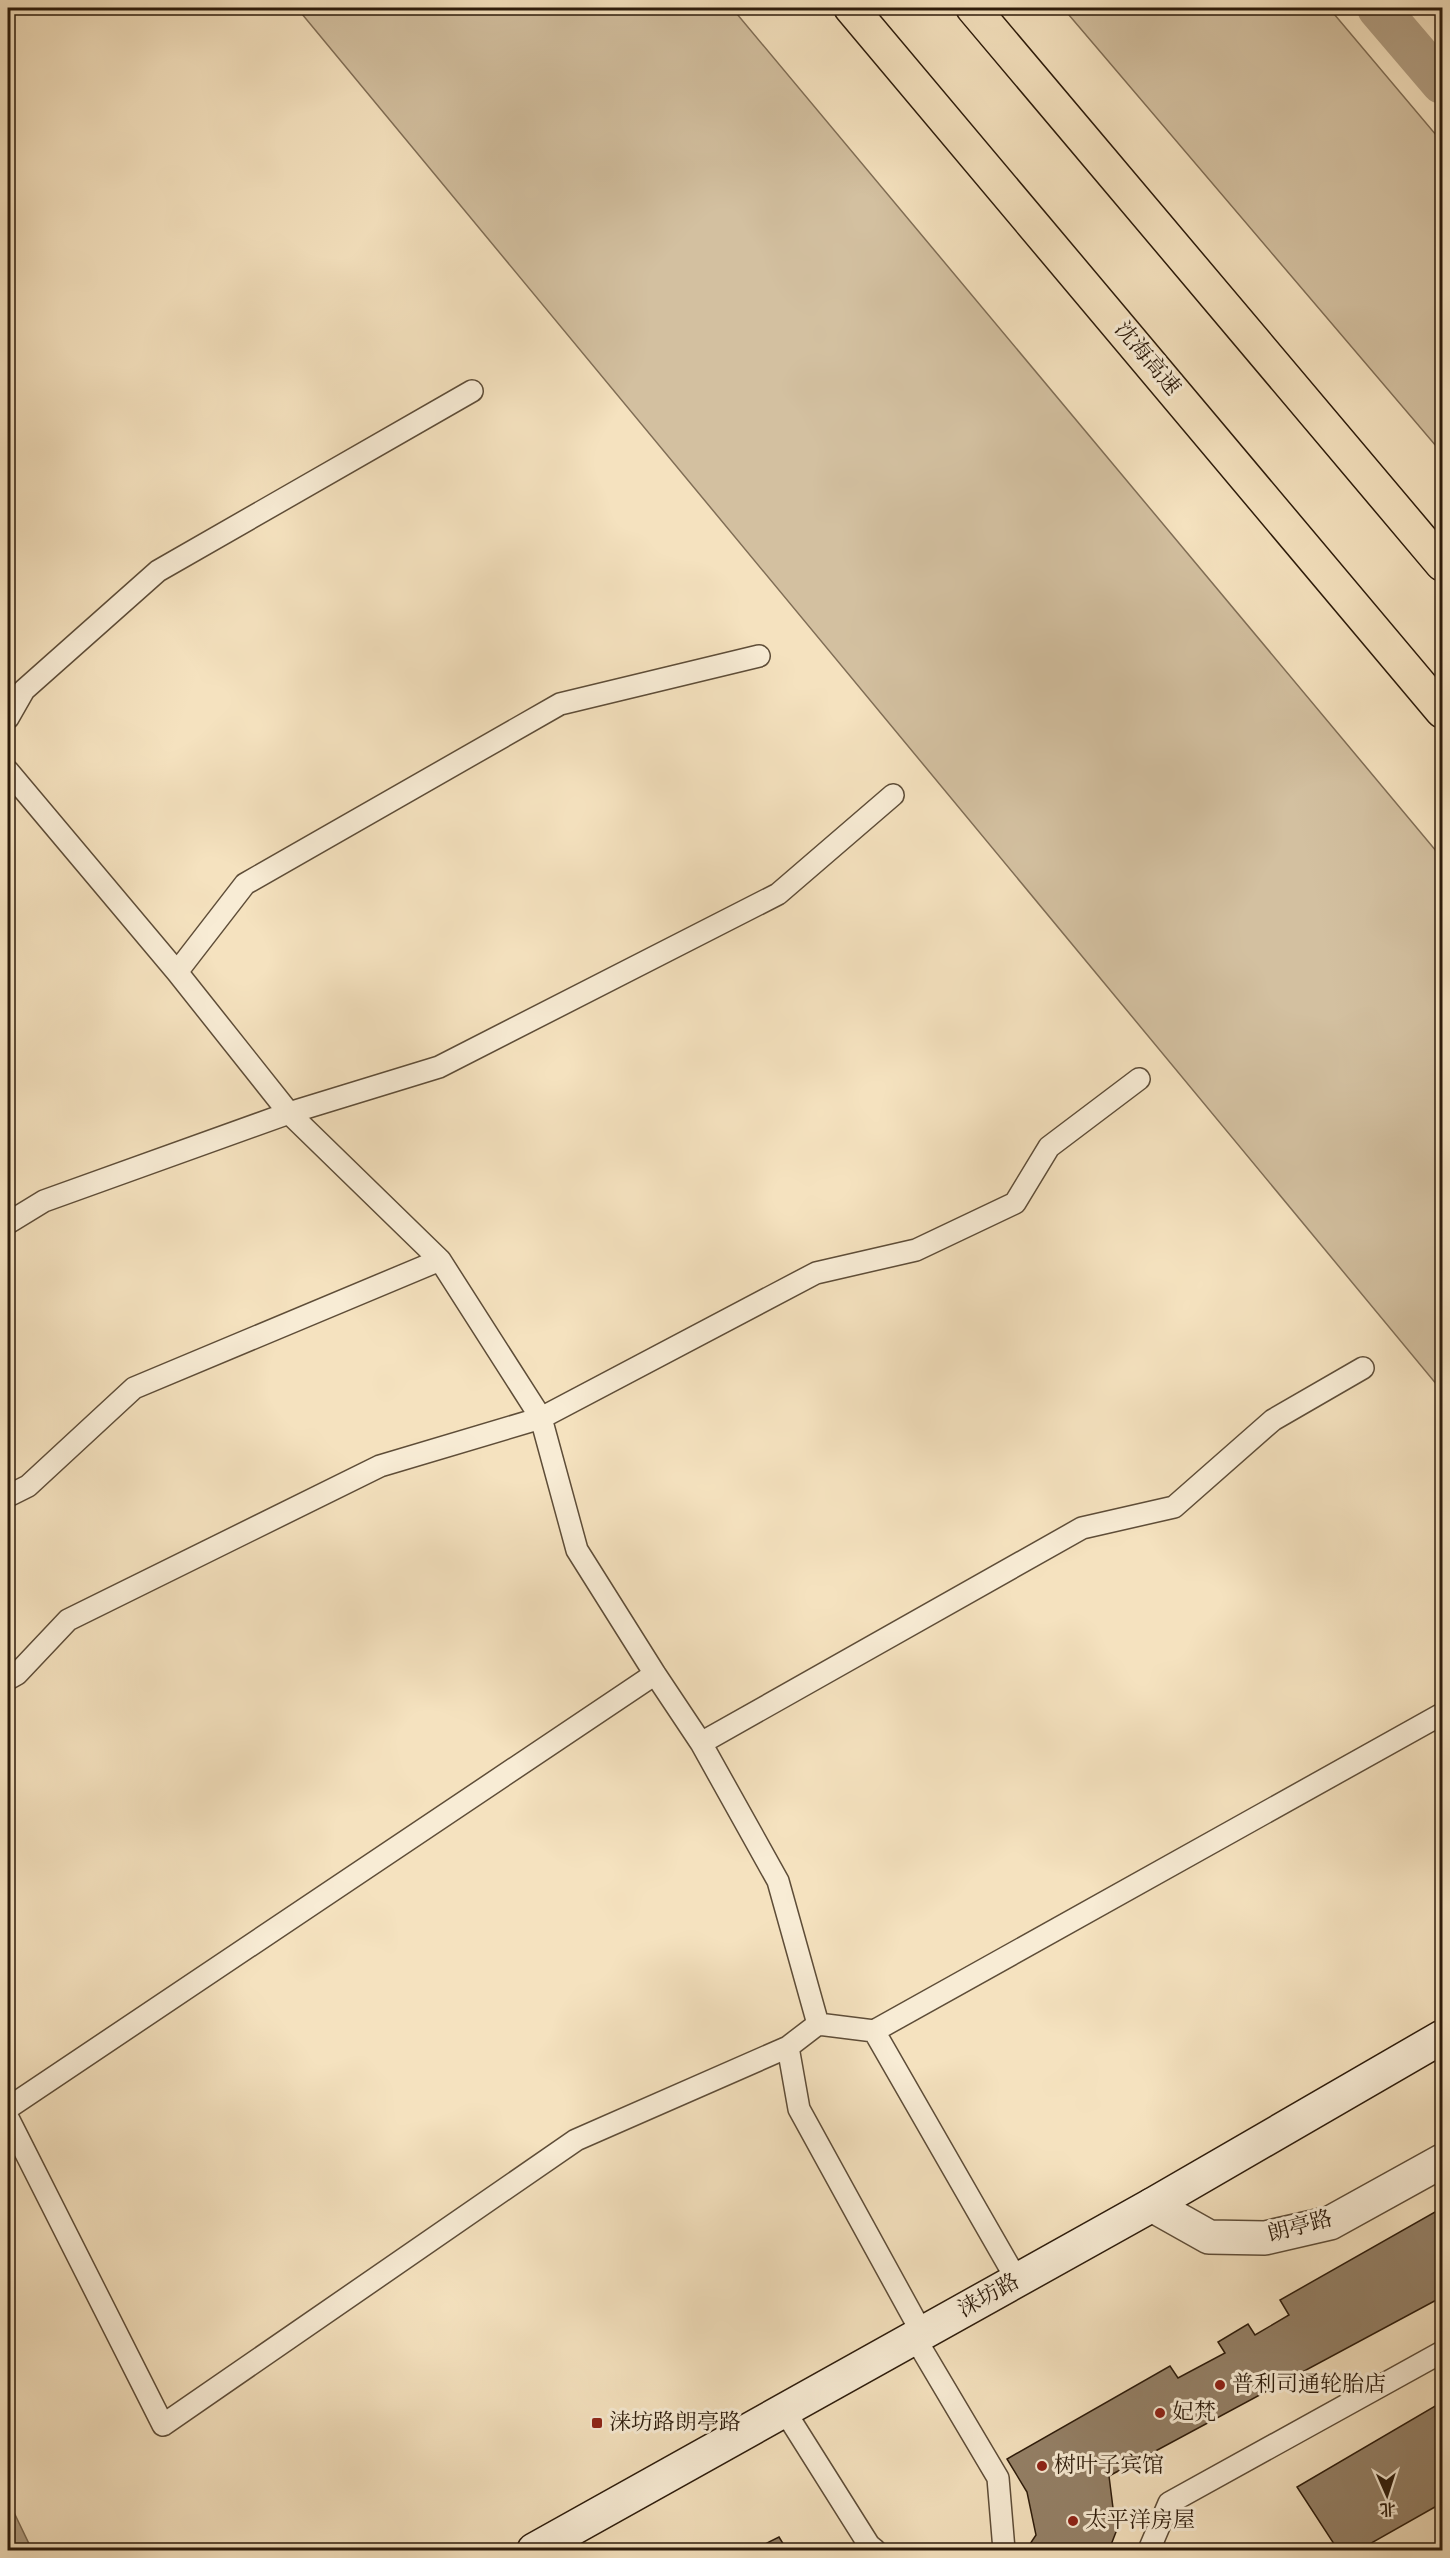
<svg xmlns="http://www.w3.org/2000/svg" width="1450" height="2558" font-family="'Old Standard TT','Noto Serif SC',serif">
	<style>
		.green { fill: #d3c0a0; stroke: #806e56; stroke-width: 1.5 }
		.water { fill: #b19e82; stroke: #7c6a52; stroke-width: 1.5 }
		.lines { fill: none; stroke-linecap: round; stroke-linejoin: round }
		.canal { stroke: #b19e82; stroke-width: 42 }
		.building { fill: #958269; stroke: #2c1b0b; stroke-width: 1.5 }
		.lane-casing { stroke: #5e4d38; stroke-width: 24 }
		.street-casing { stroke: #5e4d38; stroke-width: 36 }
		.secondary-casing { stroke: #2c1b0b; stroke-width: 36 }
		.highway-casing { stroke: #2c1b0b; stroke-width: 36 }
		.lane { stroke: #f8ecd5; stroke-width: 21 }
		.street { stroke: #f8ecd5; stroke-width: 33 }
		.secondary { stroke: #f8ecd5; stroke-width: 33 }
		.highway { stroke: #f5e2bf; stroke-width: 33 }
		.poi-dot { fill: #8f2418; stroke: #f8ecd5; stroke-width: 2 }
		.labels { text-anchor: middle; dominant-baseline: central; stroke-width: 6; stroke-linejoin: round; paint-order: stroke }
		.street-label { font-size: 22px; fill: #2c1b0b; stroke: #f8ecd5 }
		.poi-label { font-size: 22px; fill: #2c1b0b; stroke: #f8ecd5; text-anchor: start }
	</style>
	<rect width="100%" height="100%" fill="#f5e2bf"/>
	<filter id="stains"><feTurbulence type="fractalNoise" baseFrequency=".00333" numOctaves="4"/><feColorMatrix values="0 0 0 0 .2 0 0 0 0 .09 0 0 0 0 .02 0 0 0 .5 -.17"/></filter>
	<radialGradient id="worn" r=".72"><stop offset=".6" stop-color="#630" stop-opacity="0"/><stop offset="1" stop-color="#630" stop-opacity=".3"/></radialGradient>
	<!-- green -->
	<path class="green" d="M297,8H732L1442,858V1391Z
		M1063,8H1329L1442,142V453Z"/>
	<!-- water -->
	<path class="water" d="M8,2500L32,2550H8Z"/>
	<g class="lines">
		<!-- canal -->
		<path class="canal" d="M1378,8L1442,83"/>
	</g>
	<!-- building -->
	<path class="building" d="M1442,2208V2297L1109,2476L1116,2532L1109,2550H1026L1036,2535L1027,2492L1007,2459L1170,2366L1178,2378L1225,2353L1218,2342L1248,2324L1255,2335L1289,2315L1280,2300Z
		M1442,2402V2503L1359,2550H1338L1297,2487Z
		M779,2537L787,2550H753Z"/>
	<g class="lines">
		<!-- lane casing -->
		<g class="lane-casing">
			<path id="lane" d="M8,718L24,690L158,571L472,391
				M8,771L177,972L289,1113L440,1260L541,1418L577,1550L655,1674L701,1743L778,1881L818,2024
				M177,972L245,884L560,704L759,656
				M8,1223L44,1201L289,1113L439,1067L778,894L893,795
				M8,1496L28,1486L134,1388L440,1260
				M8,1679L17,1674L68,1620L380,1466L541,1418L816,1273L916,1250L1015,1203L1049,1147L1139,1079
				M701,1743L1082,1528L1174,1507L1273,1420L1363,1368
				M874,2031L1442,1714
				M8,2108L655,1674
				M8,2118L163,2425L576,2140L788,2047
				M922,2333L799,2109L788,2047L818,2024L874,2031L1017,2280
				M915,2338L998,2478L1004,2550
				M784,2410L869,2545L875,2550
				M1149,2550L1169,2503L1442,2352"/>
		</g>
		<!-- street casing -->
		<g class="street-casing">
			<path id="street" d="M1152,2205L1209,2237L1265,2238L1330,2223L1442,2161"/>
		</g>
		<!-- secondary casing -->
		<g class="secondary-casing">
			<path id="secondary" d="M534,2550L1152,2205L1442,2037"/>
		</g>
		<!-- highway casing -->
		<g class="highway-casing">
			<path id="highway" d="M851,8L1442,711
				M973,8L1442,564"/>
		</g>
		<!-- lane -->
		<use href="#lane" class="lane"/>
		<!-- street -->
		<use href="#street" class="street"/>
		<!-- secondary -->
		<use href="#secondary" class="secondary"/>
		<!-- highway -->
		<use href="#highway" class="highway"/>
	</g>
	<!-- markers -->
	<g class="poi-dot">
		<circle cx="1220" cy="2385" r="6"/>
		<circle cx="1160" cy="2413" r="6"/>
		<rect x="591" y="2417" width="12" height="12" rx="3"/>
		<circle cx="1042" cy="2466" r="6"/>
		<circle cx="1073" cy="2521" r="6"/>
	</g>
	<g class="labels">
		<!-- street labels -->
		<g class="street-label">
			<text transform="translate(1147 359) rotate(50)">沈海高速</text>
			<text transform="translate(1300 2227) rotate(-15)">朗亭路</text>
			<text transform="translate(989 2296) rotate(-29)">涞坊路</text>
		</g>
		<!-- poi labels -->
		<g class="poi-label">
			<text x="1232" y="2385">普利司通轮胎店</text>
			<text x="1172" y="2413">妃梵</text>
			<text x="609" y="2423">涞坊路朗亭路</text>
			<text x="1054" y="2466">树叶子宾馆</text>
			<text x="1085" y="2521">太平洋房屋</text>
		</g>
	</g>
	<!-- margin -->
	<rect width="1450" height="2558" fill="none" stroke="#f5e2bf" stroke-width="30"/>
	<rect x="9" y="9" width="1432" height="2540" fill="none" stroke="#2c1b0b" stroke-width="3"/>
	<rect x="15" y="15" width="1420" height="2528" fill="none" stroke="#2c1b0b" stroke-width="1.5"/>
	<!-- north arrow -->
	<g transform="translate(1387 2495) rotate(177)" stroke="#f8ecd5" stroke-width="4.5" paint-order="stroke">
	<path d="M0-4.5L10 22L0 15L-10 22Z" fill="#2c1b0b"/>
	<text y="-9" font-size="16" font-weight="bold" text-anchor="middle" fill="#2c1b0b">北</text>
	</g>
	<rect width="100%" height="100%" filter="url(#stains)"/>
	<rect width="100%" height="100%" fill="url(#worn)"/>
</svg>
